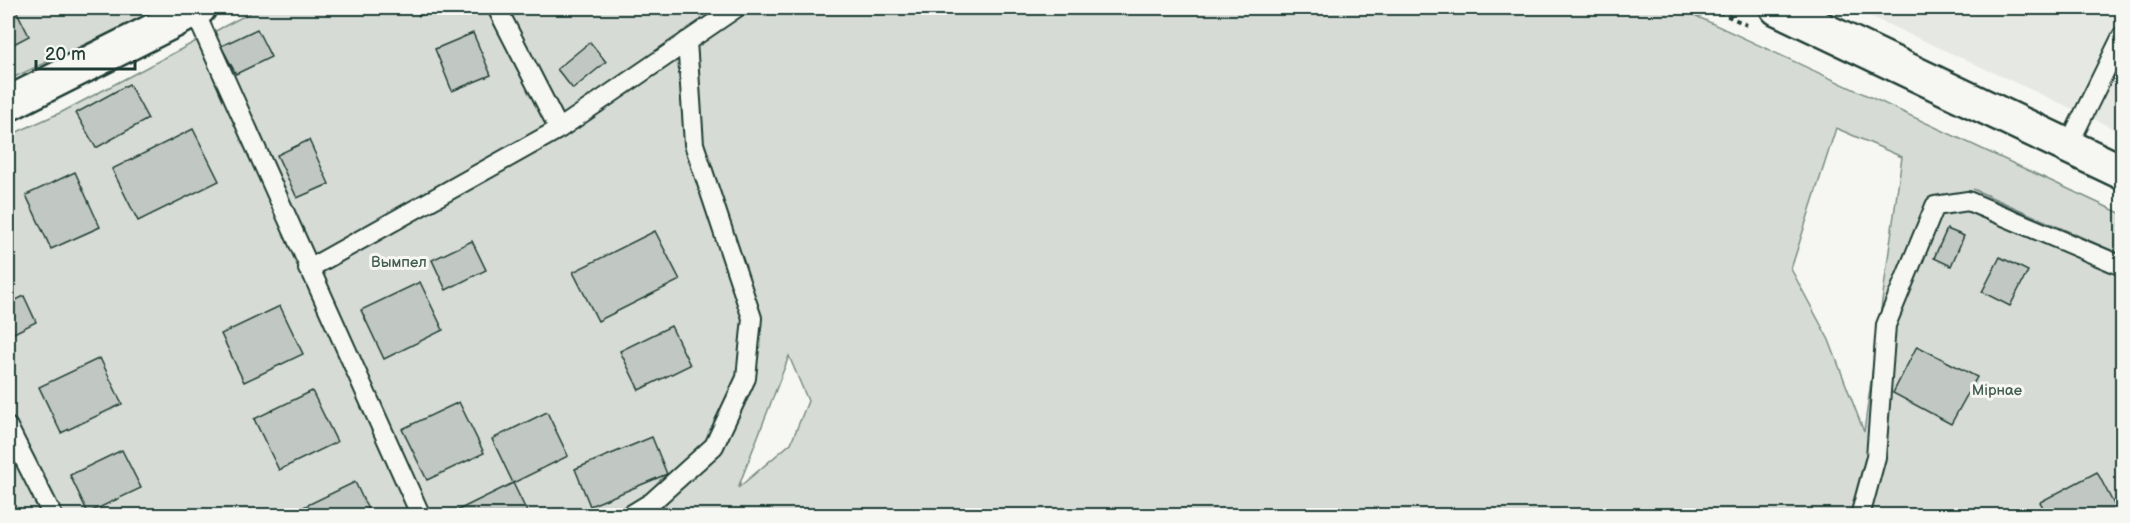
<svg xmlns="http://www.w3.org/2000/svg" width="2130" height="523" font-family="'Balsamiq Sans',sans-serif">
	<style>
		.built { fill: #e6e8e4 }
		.green { fill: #d6dbd6; stroke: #7a8c85; stroke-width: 1.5; fill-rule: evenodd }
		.building { fill: #c1c8c3; stroke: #1f3d34; stroke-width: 1.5 }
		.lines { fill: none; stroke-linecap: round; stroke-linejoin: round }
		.lane-casing { stroke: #1f3d34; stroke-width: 22 }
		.street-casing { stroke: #1f3d34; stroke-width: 38 }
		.secondary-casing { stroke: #1f3d34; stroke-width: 38 }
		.path { stroke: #1f3d34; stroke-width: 4; stroke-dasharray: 4.5 4.5; stroke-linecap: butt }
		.lane { stroke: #f6f6f2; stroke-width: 18 }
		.street { stroke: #f6f6f2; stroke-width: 33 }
		.secondary { stroke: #f6f6f2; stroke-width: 33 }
		.labels { text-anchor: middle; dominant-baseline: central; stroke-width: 6; stroke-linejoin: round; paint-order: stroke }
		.park-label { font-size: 15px; fill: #445d54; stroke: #f6f6f2 }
	</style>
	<rect width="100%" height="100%" fill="#f6f6f2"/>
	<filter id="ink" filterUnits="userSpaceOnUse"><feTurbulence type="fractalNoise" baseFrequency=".0167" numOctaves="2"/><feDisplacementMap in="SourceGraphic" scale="12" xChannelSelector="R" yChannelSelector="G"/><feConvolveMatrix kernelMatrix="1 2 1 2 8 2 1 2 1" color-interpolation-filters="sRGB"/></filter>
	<g filter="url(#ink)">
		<!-- built -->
		<path class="built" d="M1852,8H2122V133L2082,113Z"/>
		<!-- green -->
		<path class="green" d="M8,8H163L8,80Z
			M259,8H1679L2122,214V255L1973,189L2122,259V515H8V136L62,112ZM1836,128L1902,157L1864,432L1829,340L1791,269ZM789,356L808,401L791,443L738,488Z"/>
		<!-- building -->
		<path class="building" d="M8,8H15L29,36L8,47Z
			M415,8H440L419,16Z
			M257,29L271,57L236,74L221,46Z
			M473,33L491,75L452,91L435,49Z
			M590,42L606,62L573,89L557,69Z
			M129,84L148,119L96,148L76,113Z
			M193,129L219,181L138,221L112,169Z
			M309,140L329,184L297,198L277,155Z
			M75,172L100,227L51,249L26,195Z
			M1947,229L1964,236L1951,266L1934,258Z
			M655,231L680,280L598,321L573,272Z
			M472,241L486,270L446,290L432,260Z
			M2000,257L2028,271L2010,306L1982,292Z
			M420,282L443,330L384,359L361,310Z
			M24,296L36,322L8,336V304Z
			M280,306L303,354L244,382L221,334Z
			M671,326L690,365L639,390L620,351Z
			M1917,346L1977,377L1951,424L1893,393Z
			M100,358L122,404L61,433L39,387Z
			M312,391L337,442L279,470L254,419Z
			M459,402L484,453L427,480L402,429Z
			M547,412L568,456L513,483L492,439Z
			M652,437L667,474L590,506L575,469Z
			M122,450L141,488L88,513L70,475Z
			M2097,472L2120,516H2048L2040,502Z
			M355,482L371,516H295L293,512Z
			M513,483L529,516H448V515Z"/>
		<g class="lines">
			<!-- lane casing -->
			<g class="lane-casing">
				<path id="lane" d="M497,8L559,129
					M194,10L421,516
					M2068,146L2122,36
					M308,269L559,129L736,8
					M8,427L53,516
					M629,516L652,502L714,446L746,378L752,318L694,144L687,41
					M1860,516L1876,457L1886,325L1935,206L1968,201L2122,266"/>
			</g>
			<!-- street casing -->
			<g class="street-casing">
				<path id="street" d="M8,104L199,8"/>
			</g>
			<!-- secondary casing -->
			<g class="secondary-casing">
				<path id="secondary" d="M1777,8L2122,172"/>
			</g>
			<!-- path -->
			<path class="path" d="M1711,8L1747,25"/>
			<!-- lane -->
			<use href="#lane" class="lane"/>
			<!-- street -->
			<use href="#street" class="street"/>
			<!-- secondary -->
			<use href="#secondary" class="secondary"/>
		</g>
	</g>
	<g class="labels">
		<!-- park labels -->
		<g class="park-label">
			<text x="399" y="262">Вымпел</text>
			<text x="1997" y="390">Мірнае</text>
		</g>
	</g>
	<!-- margin -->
	<rect width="2130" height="523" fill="none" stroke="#f6f6f2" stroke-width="30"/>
	<rect x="15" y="15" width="2100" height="493" fill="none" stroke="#1f3d34" stroke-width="2" filter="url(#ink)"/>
	<!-- scale -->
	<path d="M36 60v9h99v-9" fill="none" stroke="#1f3d34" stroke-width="3"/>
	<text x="45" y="60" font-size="18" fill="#1f3d34" stroke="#f6f6f2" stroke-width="4.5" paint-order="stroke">20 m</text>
</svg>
